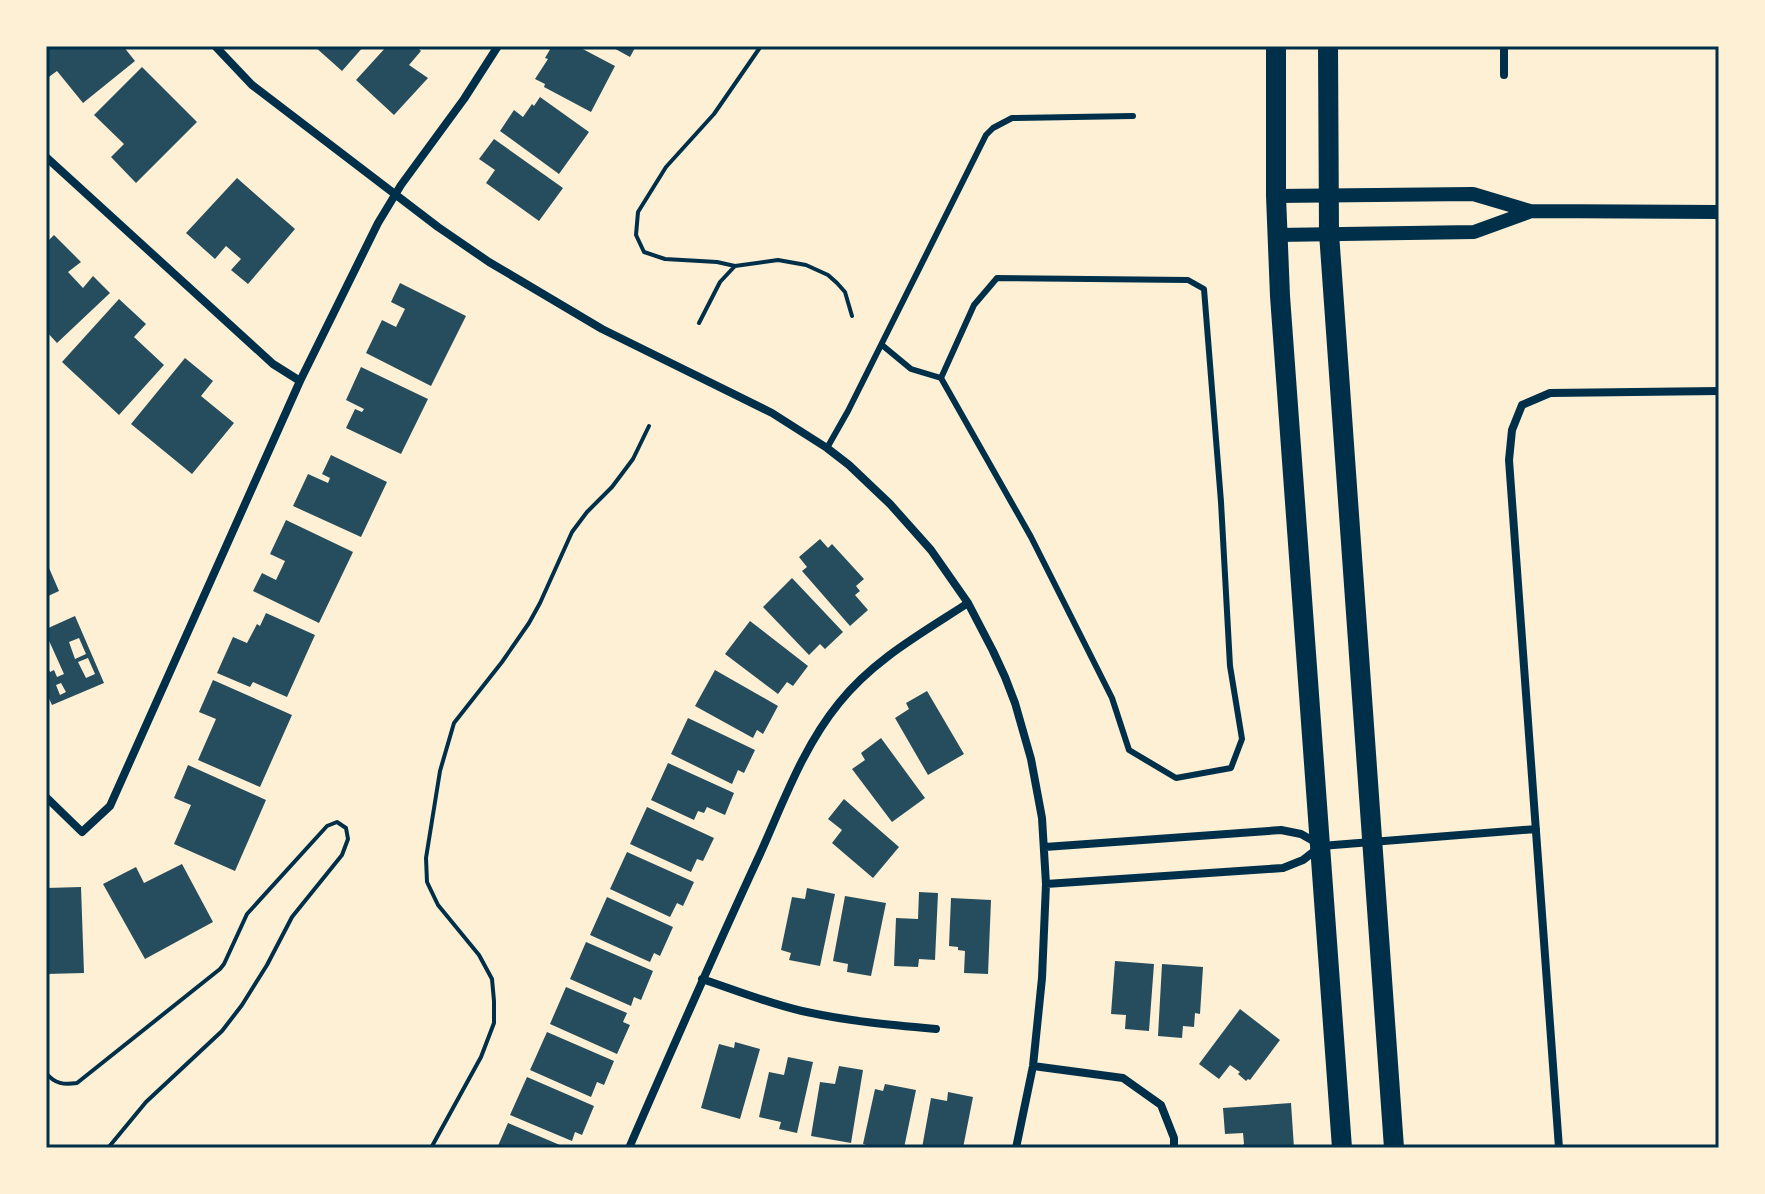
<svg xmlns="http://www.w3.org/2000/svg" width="1765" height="1194" font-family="'DM Sans',sans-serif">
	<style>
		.building { fill: #264d5e; fill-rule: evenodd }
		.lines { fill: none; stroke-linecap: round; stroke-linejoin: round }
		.path { stroke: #003049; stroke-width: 4 }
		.service { stroke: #003049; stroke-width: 6 }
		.minor { stroke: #003049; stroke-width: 8 }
		.tertiary { stroke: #003049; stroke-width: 14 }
		.primary { stroke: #003049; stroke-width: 20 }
		.neatline { fill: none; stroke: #003049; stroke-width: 3 }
	</style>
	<rect width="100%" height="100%" fill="#fdf0d5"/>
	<!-- building -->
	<path class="building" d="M46,46H123L135,61L83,103L57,71L46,79Z
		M314,46H364L342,71Z
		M387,46H416L421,51L409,65L428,78L394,115L356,80Z
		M552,46H577L615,66L591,112L544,87L545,84L535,79L548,59L545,58Z
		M610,46H636L630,57Z
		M142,67L197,122L136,183L111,157L124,144L94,115Z
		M540,97L589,132L559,174L500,131L514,110L523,117L532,104L534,106Z
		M494,139L563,188L539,221L486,183L495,170L479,159Z
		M237,178L295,229L248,284L231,270L241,259L226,246L215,259L186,233Z
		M54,235L81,262L68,272L83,288L93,276L110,293L57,343L46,331V243Z
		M400,283L466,316L431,386L366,353L382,320L396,327L405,309L391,302Z
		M119,299L146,324L134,337L164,365L119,415L62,362Z
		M185,358L213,381L201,396L234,423L192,474L131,424Z
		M361,367L428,399L401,454L346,428L355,409L362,412L364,409L346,400Z
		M331,455L387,482L361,537L293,506L308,474L328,483L330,478L322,474Z
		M286,520L353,552L319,623L253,591L262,573L276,580L285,561L270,554Z
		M820,539L828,548L832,544L864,579L856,586L860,591L855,595L868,610L850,626L802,571L807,567L799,557Z
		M46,561L59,591L46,597Z
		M792,578L843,632L825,649L820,644L809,655L763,607Z
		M266,613L315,635L287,697L253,682L250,687L217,673L233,637L247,643L257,624L260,626Z
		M75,616L104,683L52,705L46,692V671L49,670L50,672L54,670L57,677L64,674L46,634V629ZM79,638L86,654L75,659L69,642ZM88,658L95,674L86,678L78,662ZM61,683L66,692L60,695L56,685Z
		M750,621L808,666L793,686L787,682L778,694L725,654Z
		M715,670L778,706L763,734L757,730L753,738L695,706Z
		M213,680L292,715L260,787L198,760L216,719L199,712Z
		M927,691L964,754L928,775L895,718L909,709L906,703Z
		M688,718L755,750L744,773L738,770L732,784L671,754Z
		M881,738L925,798L892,822L852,769L865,760L861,753Z
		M668,763L734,793L725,815L707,807L704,813L698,811L694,820L651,800Z
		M188,765L266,800L235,871L174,844L191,805L174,798Z
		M844,799L899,847L873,878L832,843L842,830L828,819Z
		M647,807L714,838L703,861L697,859L691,872L630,844Z
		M627,852L694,882L683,906L677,903L670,917L610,889Z
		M182,864L213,922L145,959L103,884L136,867L144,883Z
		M81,887L84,973L46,974V888Z
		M807,888L835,894L820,966L789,960L791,953L781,950L792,897L805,899Z
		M919,892L938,893L935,960L919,959L918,967L894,966L896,918L918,919Z
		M845,896L886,903L871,976L847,972L848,964L833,961Z
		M607,897L673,927L660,956L654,953L650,962L590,935Z
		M951,898L991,900L988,974L964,973L965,951L958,950V947L949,946Z
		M586,942L653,971L641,1000L634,997L631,1006L570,979Z
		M1115,961L1154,964L1149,1031L1125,1029L1126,1015L1111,1014Z
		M1162,964L1203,967L1200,1014L1195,1013L1194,1027L1183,1026L1182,1038L1158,1036Z
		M566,987L627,1013L623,1022L630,1025L617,1054L550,1024Z
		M1240,1009L1280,1040L1250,1080L1248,1079L1246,1081L1238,1074L1240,1072L1230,1065L1219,1079L1199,1064Z
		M547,1032L614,1061L604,1085L597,1082L591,1097L530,1070Z
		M735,1042L760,1049L740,1119L701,1108L719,1044L734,1048Z
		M788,1057L813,1062L797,1133L779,1129L781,1122L759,1117L769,1072L784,1075Z
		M839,1066L863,1070L851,1143L811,1136L820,1082L835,1084Z
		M527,1077L594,1106L582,1135L575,1132L572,1141L510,1115Z
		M885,1084L916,1090L904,1148H876L863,1144L875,1089L883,1091Z
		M948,1092L973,1097L963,1148H922L931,1098L947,1101Z
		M1291,1103L1294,1148H1240L1244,1144L1243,1133L1225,1134L1223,1108Z
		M508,1123L567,1148H497Z"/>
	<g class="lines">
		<!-- path -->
		<path class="path" d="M761,46L714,114L666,167L638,212L636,235L644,252L665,259L717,262L735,266L778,260L806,265L828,275L837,283L845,292L852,316
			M699,323L720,282L735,266
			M46,1073C55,1084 64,1085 77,1083L220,969L224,964L247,914L327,826L337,822L346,828L348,839L342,855L292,917L267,965L242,1005L222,1031L146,1102L108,1148
			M431,1148L481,1057L494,1023V1001L492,979L479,955L438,905L427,882L426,858L440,771L454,723L502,662L529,623L540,603L572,532L587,512L612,487L633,459L649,426"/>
		<!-- service -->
		<path class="service" d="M882,345L911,369L941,378L1031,537L1112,698L1129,750L1176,778L1231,768L1242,739L1230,666L1221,502L1204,289L1188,280L997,278L974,305L941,378
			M827,448L848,411L986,135L993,128L1012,118L1133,116"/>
		<!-- minor -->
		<path class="minor" d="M215,46L252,85L438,227L489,262L602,329L772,413L827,448L849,465L890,504L931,550L968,603L993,651L1005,677L1015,703L1031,759L1042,818L1046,884L1042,978L1033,1066L1016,1148
			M1504,46V75
			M46,157L273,364L300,381
			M46,797L82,832L110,806L300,381L378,223L401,185L464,99L498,46
			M1045,847L1281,830L1301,834L1317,843
			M1046,884L1283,868L1303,860L1321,846L1536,829
			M702,979C735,990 767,1003 802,1011C846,1021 891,1025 936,1029
			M1033,1066L1123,1078L1161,1105L1174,1138V1148
			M629,1148C672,1049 715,951 760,854C783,803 803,747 839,703C873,660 922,633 968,603
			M1559,1148L1509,460L1512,430L1522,405L1550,393L1719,391"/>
		<!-- tertiary -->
		<path class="tertiary" d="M1276,196L1473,194L1530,211L1719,212
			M1277,235L1474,232L1529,212"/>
		<!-- primary -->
		<path class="primary" d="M1276,46V196L1280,296L1342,1148
			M1328,46L1329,233L1394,1148"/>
	</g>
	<!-- border -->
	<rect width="1765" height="1194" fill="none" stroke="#fdf0d5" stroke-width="96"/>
	<rect x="48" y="48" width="1669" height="1098" class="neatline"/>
</svg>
